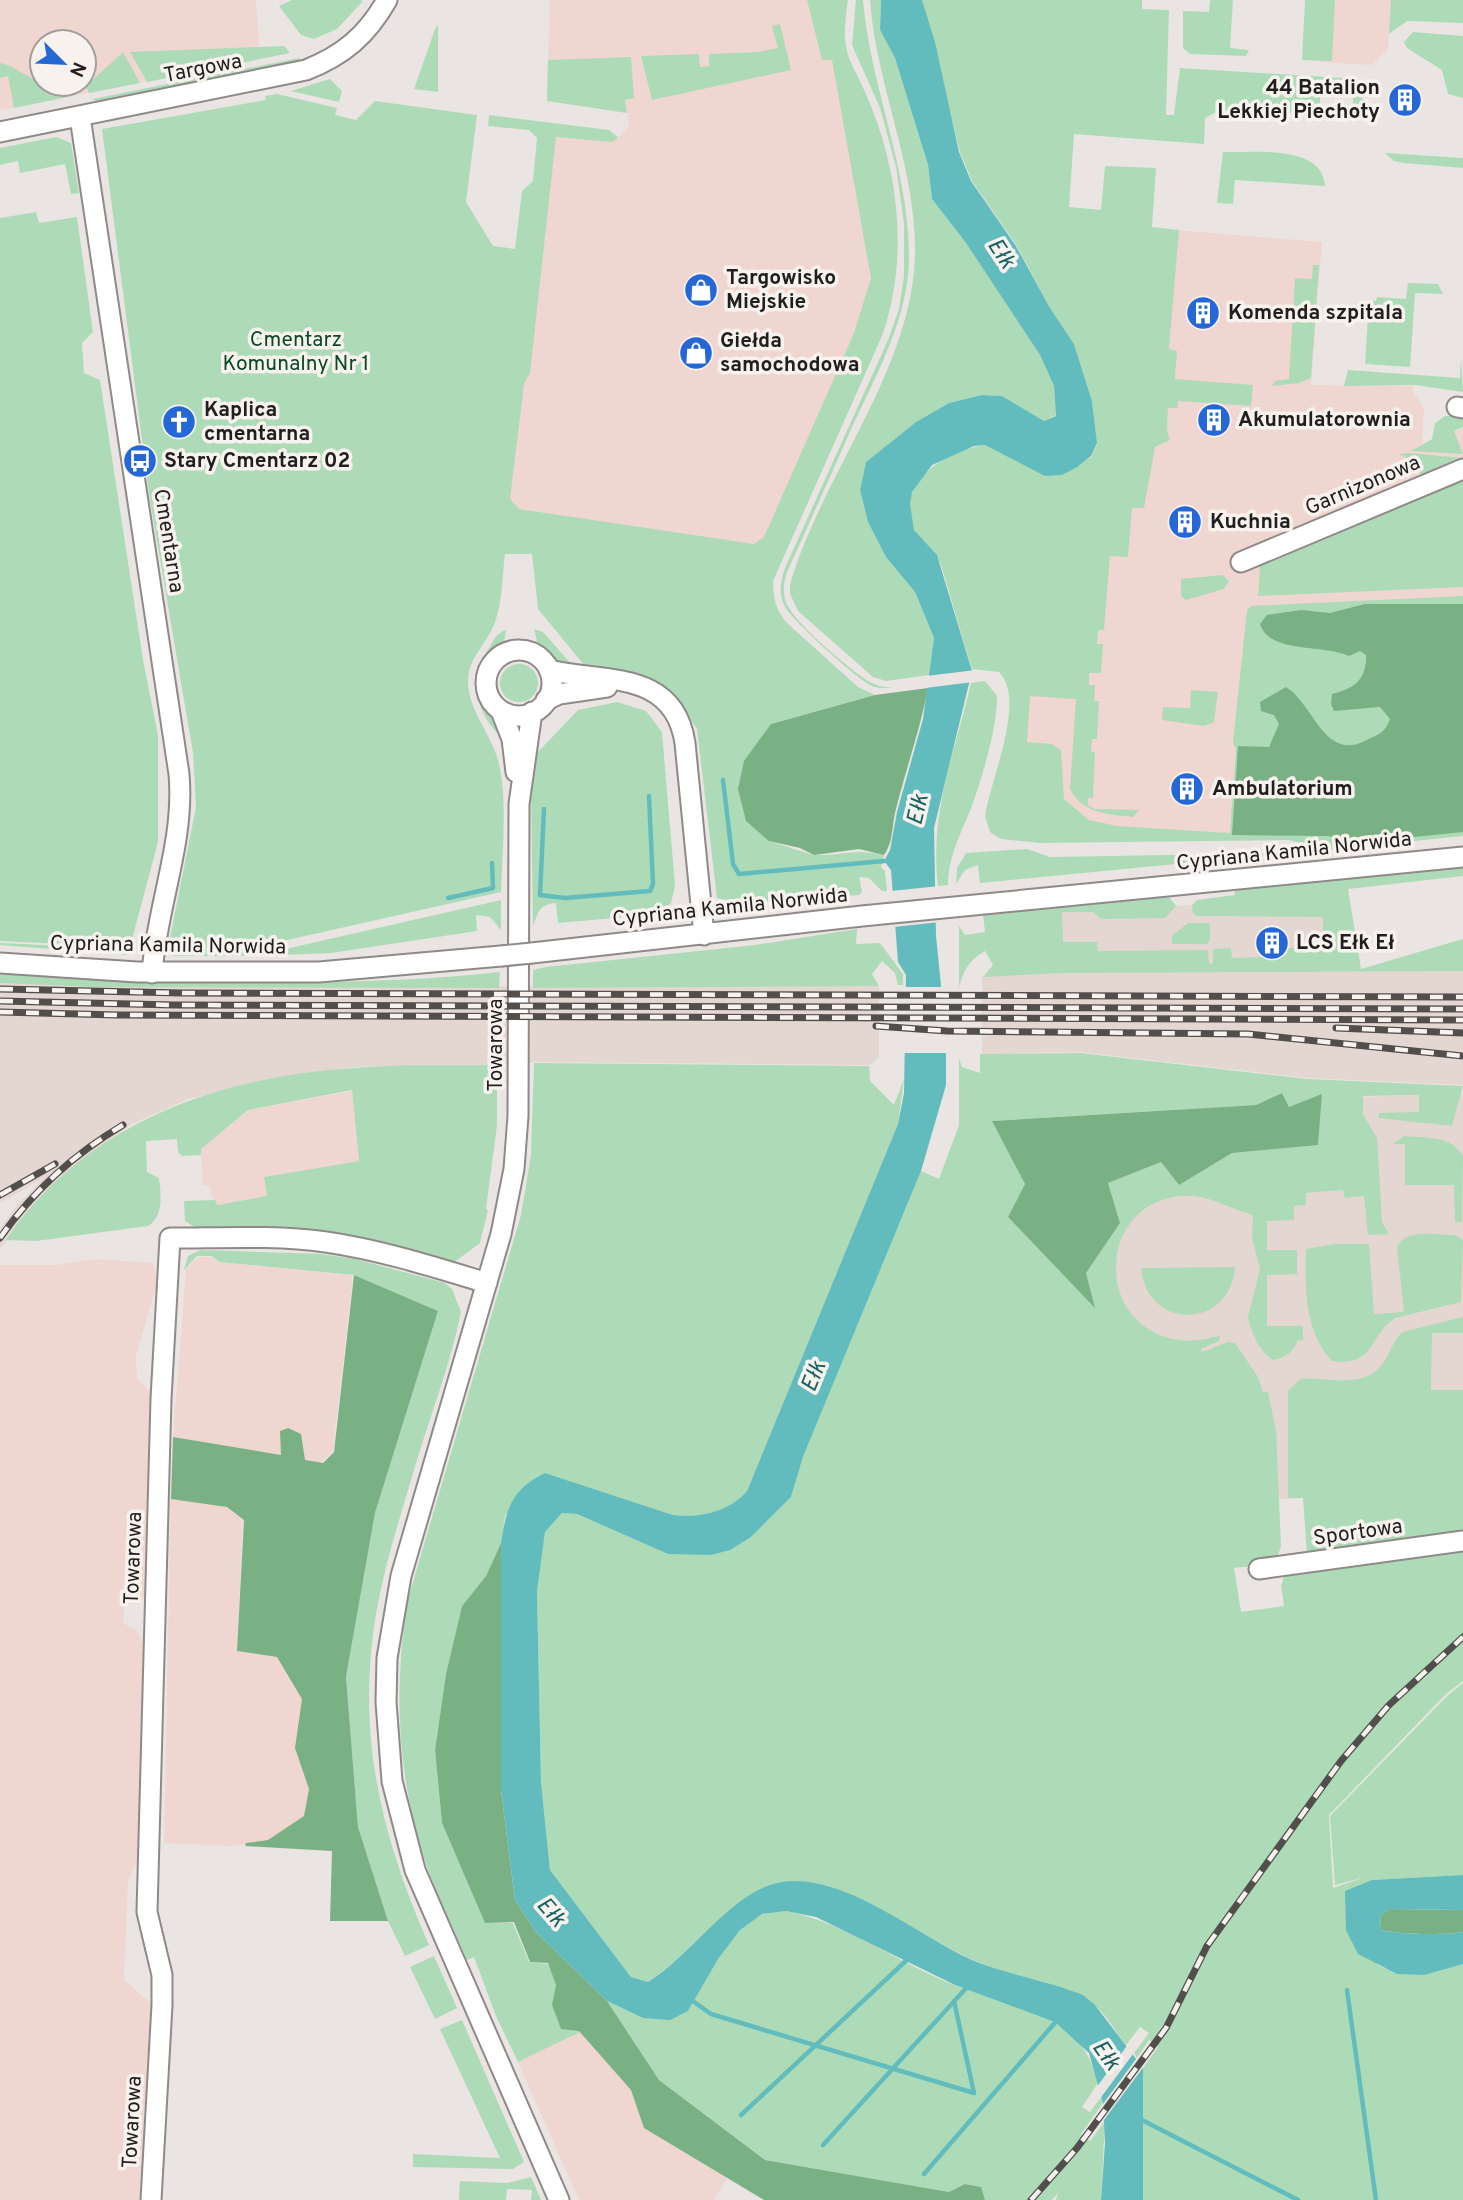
<svg xmlns="http://www.w3.org/2000/svg" width="1463" height="2200" font-family="Overpass,sans-serif">
	<style>
		.commercial { fill: #f0d6d1; fill-rule: evenodd }
		.built { fill: #e4d7d1 }
		.medical { fill: #f0d6d0 }
		.green { fill: #aedbb7; fill-rule: evenodd }
		.forest { fill: #79b185 }
		.water { fill: #62bcbd }
		.pier { fill: #eae5e2 }
		.lines { fill: none; stroke-linecap: round; stroke-linejoin: round }
		.stream { stroke: #62bcbd; stroke-width: 4.5 }
		.minor-casing { stroke: #8f8a88; stroke-width: 23 }
		.minor { stroke: #fff; stroke-width: 19 }
		.rail-casing { stroke: #514e4c; stroke-width: 7 }
		.rail { stroke: #f8f2ef; stroke-width: 4.5; stroke-dasharray: 13; stroke-linecap: butt }
		.minor-bridge-casing { stroke: #8f8a88; stroke-width: 23; stroke-linecap: butt }
		.minor-bridge { stroke: #fff; stroke-width: 19 }
		.labels { text-anchor: middle; dominant-baseline: central; stroke-width: 7; stroke-linejoin: round; paint-order: stroke }
		.street-label { font-size: 21px; fill: #211f1e; stroke: #f8f2ef }
		.poi-label { font-size: 21px; font-weight: bold; fill: #211f1e; stroke: #f8f2ef; text-anchor: start }
		.park-label { font-size: 21px; fill: #074a21; stroke: #f8f2ef }
		.water-label { font-size: 23px; font-style: italic; fill: #166263; stroke: #f8f2ef }
	</style>
	<rect width="100%" height="100%" fill="#eae5e2"/>
	<!-- commercial -->
	<path class="commercial" d="M0,0H256L260,59L0,110ZM42,42H84V84H42Z
		M550,0H844L836,56L883,273L767,557L498,520L542,131L617,138L629,126L626,105L547,95Z
		M1323,0H1392L1388,49L1372,65L1319,62Z
		M352,1091L359,1161L264,1177L267,1196L216,1205L208,1185H203L201,1149L249,1110Z
		M198,1257H212L218,1262L353,1275L333,1451L318,1466L173,1439L186,1269Z
		M95,1259L153,1263L158,1279L136,1356L137,1379L152,1393L147,1593L139,1604H125L123,1623L136,1630L146,1647L139,1866L134,1867L128,1883L124,1980L151,2003L139,2200H0V1265H56Z
		M171,1482L244,1495L237,1646L310,1657L311,1788L306,1817L269,1841L229,1846L164,1843Z
		M580,2032L728,2177L714,2200H579L518,2062Z"/>
	<!-- built -->
	<path class="built" d="M1332,890L1325,963L1060,966L1059,910L1196,905Z
		M1463,939V1085L1308,1078L1079,1052L982,1054V976L1063,972L1361,970Z
		M0,983L143,987L879,986V1058L869,1065L535,1062L499,1065L353,1067L271,1081L188,1099L132,1124L58,1179L0,1249V1228L17,1205L45,1177L0,1203Z
		M1463,1094V1390L1295,1392L1303,1498L1249,1501L1151,1351L1020,1212L1316,1098Z"/>
	<!-- medical -->
	<path class="medical" d="M1163,229L1322,242L1311,385L1413,386V392L1424,408L1422,445L1463,428V607L1231,835L1013,831L1032,571L1091,476Z"/>
	<!-- green -->
	<path class="green" d="M292,0H360L363,1L337,29L314,39L301,35L279,6Z
		M807,0H848C839,60 851,55 871,106C900,178 908,263 882,336L773,581C773,599 776,610 787,623L858,687L875,695L771,724L769,841C781,844 809,855 817,855C844,856 853,848 884,855L881,867L885,871L887,891H882L869,878L859,877L862,892L859,895L742,903L717,898L697,729L673,694L651,679L625,672L589,671L538,609L532,554H505C502,577 503,600 495,622C488,643 469,656 468,680C467,709 493,736 499,764C508,804 502,851 501,892L274,943V956H172L168,948L196,807L193,753L149,494L102,129L266,100L265,96L277,94L337,108L335,115L356,120L375,101L477,115L466,202L493,246L515,249L522,191L533,181L537,138L529,130L488,126L489,115L609,130L618,137L613,142L556,137L530,373L524,384L510,499L519,509L754,544L764,537L854,333L871,278L832,60H822Z
		M856,0H863C870,84 907,164 909,250C911,313 879,369 853,425C832,473 810,521 788,570C784,580 782,591 786,602C792,621 853,673 872,683C879,687 886,687 893,687C886,688 879,689 872,686C858,680 789,618 784,605C778,592 781,580 785,568L888,340L899,309L904,276V224L896,167L880,108L852,45Z
		M870,0H881L880,30L895,58L928,165L932,199L966,243L1040,355L1054,386L1056,415L1044,421L1002,396L982,395L949,403L916,422L866,462L860,490L868,521L886,557L915,592L934,638L929,675L886,681L873,677L798,611L790,594V584C822,475 914,367 915,252C916,166 876,85 870,0Z
		M922,0H1142V9L1169,10L1166,115H1174L1180,68L1343,78C1361,84 1365,99 1364,117L1352,116L1354,85L1320,82V114L1220,110L1205,118L1204,144L1074,134L1069,207L1101,210L1105,166L1156,168L1152,227L1179,230L1169,349L1177,351L1175,379L1253,385L1251,406L1178,401L1177,408H1168L1167,430L1170,440L1155,447L1144,508H1132L1128,557L1110,556L1104,630H1098L1097,644H1103L1101,673H1089V685H1095L1094,701H1099L1097,739H1092L1091,752H1095L1093,798H1088V805L1095,809L1139,810L1133,817C1108,814 1083,814 1070,789L1076,699L1030,696L1027,742L1052,744L1061,750L1064,799L1089,820L1117,826L1230,833L1236,750L1233,742L1247,610L1251,606L1463,596V836L1308,852L1301,843L1289,840L1040,843L1001,839L990,832L985,816C990,781 1027,699 999,672L972,669C961,635 952,600 941,565C936,550 922,544 915,531C891,484 946,450 985,445L1062,475L1091,457L1097,444L1092,401L1074,344L1050,308L1017,246L972,181L960,152Z
		M1210,0H1233L1230,48L1249,50L1246,56L1190,54L1183,48V11L1209,12Z
		M1305,0H1335L1332,61L1302,60Z
		M1391,0H1463V23L1407,21L1389,34Z
		M780,24L791,70L652,100L641,56L699,54L700,67L709,66V54L759,52L778,48L772,26Z
		M438,25V92L414,89L435,29Z
		M1413,32L1463,36V98L1448,94L1442,70L1407,48L1404,42Z
		M284,46L290,53L147,82L130,52Z
		M123,52L140,83L89,93L86,86Z
		M631,57L634,98L625,100L627,113L547,101L548,60Z
		M299,58L301,62L101,103L92,99Z
		M0,63C15,65 25,78 42,81V84H62L68,97L14,108L8,76L0,78Z
		M330,79L342,91L339,102L291,91Z
		M56,137L71,143L79,193L71,194L65,164L20,173L18,161L0,165V148Z
		M1223,152C1254,153 1323,144 1325,186L1235,180L1233,204L1217,203Z
		M1385,153L1463,158V168L1404,163L1394,161Z
		M36,212L39,223L77,217L93,332L82,343L84,373L100,380L143,660L158,735V842L130,947L0,941V218Z
		M1313,265H1319L1311,378L1299,383L1272,386L1275,381L1289,379L1295,278L1312,279Z
		M1408,283L1438,284L1443,294L1415,293L1410,367L1365,364L1369,301H1376L1377,297L1406,299Z
		M1461,358L1463,392L1415,385L1344,386L1348,370L1460,378Z
		M1445,416H1463V427L1454,431L1463,454L1411,451L1432,439L1435,423Z
		M1409,453L1463,458V460L1421,476L1414,461L1398,454Z
		M1463,480V587L1258,596L1260,566Z
		M1223,575L1229,581L1224,589L1186,600L1181,596V579Z
		M534,629L543,632L572,665H556L538,645Z
		M506,630C505,656 474,664 481,693C484,703 491,708 496,716C500,722 502,730 504,736C488,732 474,696 475,680C476,669 482,659 488,650C493,641 496,633 506,630Z
		M500 683a19 19 0 1 1 38 0a19 19 0 1 1-38 0Z
		M985,681L997,696C997,727 985,767 975,797C965,827 948,853 948,885L938,886C929,812 955,753 971,683Z
		M1191,690L1218,692L1214,722L1204,726L1162,720L1163,707L1190,708Z
		M617,702L646,711L662,732L675,886L671,903L658,914L558,923L556,903C537,905 538,914 533,927L531,796L536,754L578,710Z
		M1027,849L1050,857L1289,853L980,883L978,865L965,870L956,884L957,868L966,853Z
		M1463,865V876L1348,889L1361,969L1463,939V971L1064,973L983,977L993,965L985,951C970,959 963,971 959,987V926L965,935L985,932L983,915L1163,896L1170,898L1176,906L1165,918L1101,919L1093,912H1062L1063,942H1097L1098,951L1208,950L1209,963L1213,964V949L1231,948L1232,958L1267,957V948H1323V917L1196,916L1193,913L1192,905L1197,900L1235,895L1234,888Z
		M501,900V930L490,917L476,915L477,931L331,953L281,955V950Z
		M1188,923H1210V940L1207,944H1172V936Z
		M857,929L856,944L880,943L903,974V985H898L895,973L882,961L872,974L879,986L533,988V970L546,967L755,945Z
		M0,943L130,949L128,955L0,945Z
		M0,971C166,980 334,990 500,972L499,988L94,987L0,983Z
		M1080,1053L1308,1079L1463,1086L1452,1126L1379,1118V1113L1419,1112V1095L1363,1096V1114L1377,1138L1382,1222L1389,1234L1368,1235L1364,1196L1345,1198L1343,1190L1306,1193V1205L1294,1206V1220L1267,1221V1250H1297V1274L1267,1275V1326H1303V1341L1298,1340C1292,1353 1287,1357 1273,1360C1259,1351 1251,1333 1248,1317L1260,1269L1252,1238L1253,1215C1229,1209 1208,1194 1182,1196C1100,1201 1091,1321 1173,1339C1188,1343 1205,1339 1220,1336L1219,1341L1201,1349L1202,1352L1228,1342L1235,1343L1258,1377L1263,1392H1268L1276,1431L1281,1545C1277,1570 1256,1565 1234,1568L1241,1612L1284,1606L1281,1586L1285,1574L1463,1546V1681L1446,1694L1329,1815L1333,1888L1365,1877L1335,1885L1330,1816L1447,1696L1463,1683V1875L1372,1880L1377,1965C1416,1981 1425,1971 1463,1964V2200H1143V2068L1158,2047L1149,2040L1137,2058L1134,2053L1149,2033L1140,2027L1126,2045C1116,2033 1106,2013 1093,2004C1057,1979 1012,1978 973,1960C926,1938 881,1904 831,1887C813,1881 786,1879 768,1886C728,1900 688,1956 648,1982L631,1977L550,1870L541,1782L537,1592L545,1532L562,1513L577,1514L668,1554L751,1537L791,1497L803,1457L921,1171L939,1179L959,1125V1058L962,1067L980,1073V1054ZM1282,1093L1289,1107L1322,1095L1318,1145L1232,1153L1179,1185L1161,1162L1108,1183L1120,1223L1086,1273L1094,1306L1008,1217L1025,1184L993,1121L1256,1105Z
		M534,1063L869,1066L870,1081L894,1105L904,1079L898,1124L747,1491C729,1512 700,1518 673,1515L545,1473L505,1516L501,1543L486,1576L462,1606L446,1674L435,1750L442,1823L486,1923H513L529,1962L556,1965L580,2032L518,2062L496,2016L474,1957L467,1960C454,1929 438,1898 427,1867C397,1779 393,1690 408,1599L521,1215L531,1155Z
		M497,1065V1125L486,1209L488,1210L480,1243L453,1263L196,1228L185,1221L184,1201L215,1200L217,1205L267,1196L264,1177L359,1161L352,1090L248,1110L201,1149V1155L182,1156L178,1152L177,1139L146,1141L147,1172L159,1178C161,1195 164,1216 148,1226L36,1241L6,1240C86,1123 217,1077 354,1068C401,1064 450,1066 497,1065Z
		M1404,1136C1426,1138 1451,1135 1463,1156L1462,1222H1455L1454,1185H1405V1144H1393Z
		M1455,1235L1463,1240L1461,1302L1395,1318C1367,1337 1376,1367 1332,1361C1304,1331 1305,1287 1306,1249L1334,1244H1369L1374,1314L1404,1312L1397,1247C1405,1228 1438,1235 1455,1235Z
		M200,1250L321,1254L355,1259L445,1283L452,1289L461,1312C451,1362 432,1411 417,1460C402,1511 385,1562 376,1614C356,1735 381,1835 429,1945L405,1956L388,1921L358,1827L346,1677L375,1513L438,1311L354,1275L219,1262L212,1256H197L184,1270L188,1256Z
		M1235,1267C1231,1329 1147,1332 1141,1268Z
		M1463,1317V1333H1432L1431,1390H1463V1532L1307,1556L1303,1498H1288V1391L1300,1379C1326,1376 1360,1390 1381,1366C1390,1355 1392,1342 1402,1332Z
		M786,1911C847,1923 899,1964 957,1986C989,1997 1029,2004 1057,2024C1082,2041 1090,2055 1098,2083L1082,2107L1090,2112L1101,2097L1103,2103L1081,2134L1090,2141L1105,2121L1101,2200H1056L1058,2193L1052,2200H985L980,2187L965,2184L949,2192L765,2160L659,2080L607,2001L643,2018L688,2011C704,1983 732,1923 764,1914C771,1912 779,1912 786,1911Z
		M434,1956L457,2008L435,2019L410,1967Z
		M462,2020L524,2162L513,2169L413,2167V2154L500,2158L440,2029Z
		M531,2177L541,2200H531L532,2190L507,2189L506,2200H459L460,2181L507,2183Z"/>
	<!-- forest -->
	<path class="forest" d="M1365,604H1463V832L1354,843L1328,836L1232,835L1238,746L1269,747L1279,724L1274,715L1261,711L1260,702L1286,687C1314,704 1324,763 1367,740C1380,733 1384,734 1390,719L1380,707L1334,711L1331,704L1332,694C1353,689 1367,680 1366,655L1360,651L1349,656C1322,644 1269,654 1260,624L1267,615L1301,610L1330,613Z
		M928,688C920,731 905,771 895,813C892,827 893,843 884,855L859,849L814,855L800,848L769,841L746,821L738,789L744,761L771,724L875,695Z
		M1282,1093L1289,1107L1322,1094L1318,1145L1232,1153L1179,1185L1161,1162L1108,1183L1120,1223L1086,1273L1095,1308L1008,1217L1025,1184L992,1121L1256,1105Z
		M354,1275L438,1311L375,1513L346,1677L358,1827L388,1921H330L332,1851L245,1846L246,1843L268,1840L304,1816L309,1789L295,1748L302,1699L277,1657L237,1651L244,1520L227,1507L171,1499L173,1437L281,1455L280,1431L288,1428L301,1434L305,1460L323,1463L334,1452Z
		M501,1543V1790L515,1900L536,1932L607,2001L659,2080L765,2160L949,2192L965,2184L981,2187L985,2200H764L644,2128L631,2090L579,2031L561,2029L552,2005L556,1985L548,1963L530,1962L514,1922L485,1923L442,1823L435,1750L446,1674L462,1606L486,1576Z
		M1389,1909L1463,1910V1932C1449,1935 1391,1935 1380,1929L1381,1915Z"/>
	<!-- water -->
	<path class="water" d="M881,0H922L935,42L959,152L971,181L1016,246L1050,308L1074,344L1092,401L1097,443L1091,456L1077,467L1062,475L1045,476L985,445L974,446L932,465L912,492L910,504L914,530L937,555L972,671L934,828L936,936L946,1035V1085L921,1171L803,1457L791,1497L751,1537L730,1550L711,1555L668,1554L577,1514L562,1513L545,1532L537,1592L541,1782L550,1870L631,1977L648,1982C689,1956 724,1903 767,1886C833,1861 918,1938 977,1962C1011,1975 1048,1981 1083,1995L1095,2005L1143,2068V2200H1101L1105,2143L1103,2103L1089,2053L1055,2022L955,1985L816,1917L786,1911L762,1914L740,1930L718,1959L688,2011L670,2020L643,2018L607,2001L536,1932L515,1900L501,1790V1543C506,1509 512,1489 545,1473L673,1515C700,1518 729,1512 747,1491L898,1124L904,1093L906,975L898,962L891,870L884,861L890,850L897,812L923,719L934,638L915,592L886,557L868,522L860,490L866,462L916,422L949,403L982,395L1002,396L1044,421L1056,416L1054,386L1040,355L966,243L932,199L928,165L895,58L880,30Z
		M1463,1875V1910L1389,1909L1381,1915L1380,1929C1391,1935 1449,1935 1463,1932V1964L1424,1975L1397,1974L1358,1954L1346,1930L1345,1891L1372,1880Z"/>
	<!-- pier -->
	<path class="pier" d="M976,670L973,682L925,688L926,676Z
		M940,886V922L894,927L891,891Z
		M902,987H946L950,1053H901Z
		M1129,2043L1136,2050L1099,2100L1096,2088Z
		M1139,2055L1145,2065L1101,2124L1100,2108Z"/>
	<g class="lines">
		<!-- stream -->
		<path class="stream" d="M723,780L733,864L739,874L884,861
			M544,809L540,895L565,898L650,891L653,884L649,796
			M448,898L493,888L492,863
			M1347,1990L1376,2200
			M690,1999L711,2014L974,2093L954,2001
			M741,2115L909,1958
			M1140,2119L1298,2200
			M823,2145L969,1985
			M924,2174L1059,2018"/>
		<!-- minor casing -->
		<g class="minor-casing">
			<path id="minor" d="M80,117L179,774C185,842 157,905 152,973
				M0,132L306,70C344,55 367,35 387,0
				M1457,407L1463,408
				M1241,562L1463,469
				M486 683a33 33 0 1 1 66 0a33 33 0 1 1-66 0Z
				M549,670C603,683 674,669 685,743L704,935
				M546,700L559,694L607,687
				M501,711L512,739L516,772
				M532,712L519,804L518,1116L514,1169L501,1234L401,1576L387,1658L386,1702L392,1781L415,1870L559,2200
				M532,953L862,916L1463,857
				M0,963L137,972H319L501,956
				M1259,1569L1463,1541
				M151,2200L162,2005V1975L147,1912L161,1399L170,1238C222,1238 274,1235 326,1242C381,1250 434,1267 487,1283"/>
		</g>
		<!-- minor -->
		<use href="#minor" class="minor"/>
		<!-- rail casing -->
		<g class="rail-casing">
			<path id="rail" d="M0,989L182,993L1463,997
				M0,1001L174,1005L1463,1009
				M0,1012L117,1015L1463,1020
				M876,1026L947,1031L1248,1034L1463,1056
				M1336,1028L1463,1033
				M0,1195L55,1164
				M0,1238C33,1191 74,1154 123,1125
				M1031,2200L1077,2148L1166,2028L1207,1946L1341,1761L1389,1705L1463,1637"/>
		</g>
		<!-- rail -->
		<use href="#rail" class="rail"/>
		<!-- minor-bridge casing -->
		<g class="minor-bridge-casing">
			<path id="minor-bridge" d="M501,956L532,953"/>
		</g>
		<!-- minor-bridge -->
		<use href="#minor-bridge" class="minor-bridge"/>
	</g>
	<!-- icons -->
	<defs>
		<g id="building-disc" transform="scale(1.75)"><circle r="9.5" fill="#2568d5" stroke="#f8f2ef"/><path d="M-4-6H4V6H1V3H-1V6H-4ZM-2.5-4.3h1.7v1.8h-1.7ZM.8-4.3h1.7v1.8H.8ZM-2.5-1h1.7V.8h-1.7ZM.8-1h1.7V.8H.8Z" fill="#fff"/></g>
		<g id="shop-disc" transform="scale(1.75)"><circle r="9.5" fill="#2568d5" stroke="#f8f2ef"/><path d="M-5-2.5h2.3a2.7 3.5 0 0 1 5.4 0H5L5.5 6h-11ZM-1.5-2.5h3a1.5 2.3 0 0 0-3 0Z" fill="#fff"/></g>
		<g id="church-disc" transform="scale(1.75)"><circle r="9.5" fill="#2568d5" stroke="#f8f2ef"/><path d="M-1.2-6h2.4v3.5h3.3v2.4h-3.3V6h-2.4V-.1h-3.3v-2.4h3.3Z" fill="#fff"/></g>
		<g id="bus-disc" transform="scale(1.75)"><circle r="9.5" fill="#2568d5" stroke="#f8f2ef"/><path d="M-5-6H5V4H4V6H2V4H-2V6H-4V4H-5ZM-3.5-4V0h7V-4ZM-3.5 1.2v1.5H-2V1.2ZM2 1.2v1.5H3.5V1.2Z" fill="#fff"/></g>
	</defs>
	<g fill-rule="evenodd">
		<use href="#building-disc" x="1405" y="100"/>
		<use href="#shop-disc" x="701" y="290"/>
		<use href="#building-disc" x="1203" y="313"/>
		<use href="#shop-disc" x="696" y="353"/>
		<use href="#building-disc" x="1214" y="420"/>
		<use href="#church-disc" x="179" y="422"/>
		<use href="#bus-disc" x="140" y="461"/>
		<use href="#building-disc" x="1185" y="522"/>
		<use href="#building-disc" x="1187" y="789"/>
		<use href="#building-disc" x="1272" y="943"/>
	</g>
	<g class="labels">
		<!-- street labels -->
		<g class="street-label">
			<text transform="translate(203 69) rotate(-11)">Targowa</text>
			<text transform="translate(1363 486) rotate(-23)">Garnizonowa</text>
			<text transform="translate(168 541) rotate(81)">Cmentarna</text>
			<text transform="translate(1294 852) rotate(-6)">Cypriana Kamila Norwida</text>
			<text transform="translate(730 908) rotate(-6)">Cypriana Kamila Norwida</text>
			<text transform="translate(168 946) rotate(1)">Cypriana Kamila Norwida</text>
			<text transform="translate(496 1045) rotate(-90)">Towarowa</text>
			<text transform="translate(1358 1533) rotate(-8)">Sportowa</text>
			<text transform="translate(134 1558) rotate(-88)">Towarowa</text>
			<text transform="translate(133 2122) rotate(-87)">Towarowa</text>
		</g>
		<!-- poi labels -->
		<g class="poi-label">
			<text x="1380" y="88" text-anchor="end">44 Batalion<tspan x="1380" dy="24">Lekkiej Piechoty</tspan></text>
			<text x="726" y="278">Targowisko<tspan x="726" dy="24">Miejskie</tspan></text>
			<text x="1228" y="313">Komenda szpitala</text>
			<text x="720" y="341">Giełda<tspan x="720" dy="24">samochodowa</tspan></text>
			<text x="204" y="410">Kaplica<tspan x="204" dy="24">cmentarna</tspan></text>
			<text x="1238" y="420">Akumulatorownia</text>
			<text x="164" y="461">Stary Cmentarz 02</text>
			<text x="1210" y="522">Kuchnia</text>
			<text x="1212" y="789">Ambulatorium</text>
			<text x="1296" y="943">LCS Ełk Eł</text>
		</g>
		<!-- park labels -->
		<g class="park-label">
			<text x="296" y="340">Cmentarz<tspan x="296" dy="24">Komunalny Nr 1</tspan></text>
		</g>
		<!-- water labels -->
		<g class="water-label">
			<text transform="translate(1000 254) rotate(57)">Ełk</text>
			<text transform="translate(919 810) rotate(-77)">Ełk</text>
			<text transform="translate(815 1377) rotate(-68)">Ełk</text>
			<text transform="translate(550 1913) rotate(49)">Ełk</text>
			<text transform="translate(1105 2056) rotate(55)">Ełk</text>
		</g>
	</g>
	<!-- north arrow -->
	<g transform="translate(63 63) rotate(114)"><circle r="33" fill="#f8f2ef" stroke="#a29e9b" stroke-width="2"/>
	<path d="M0-5L12 26L0 18L-12 26Z" fill="#2568d5"/>
	<text y="-10" font-size="19" font-weight="bold" text-anchor="middle" fill="#211f1e">N</text>
	</g>
</svg>
